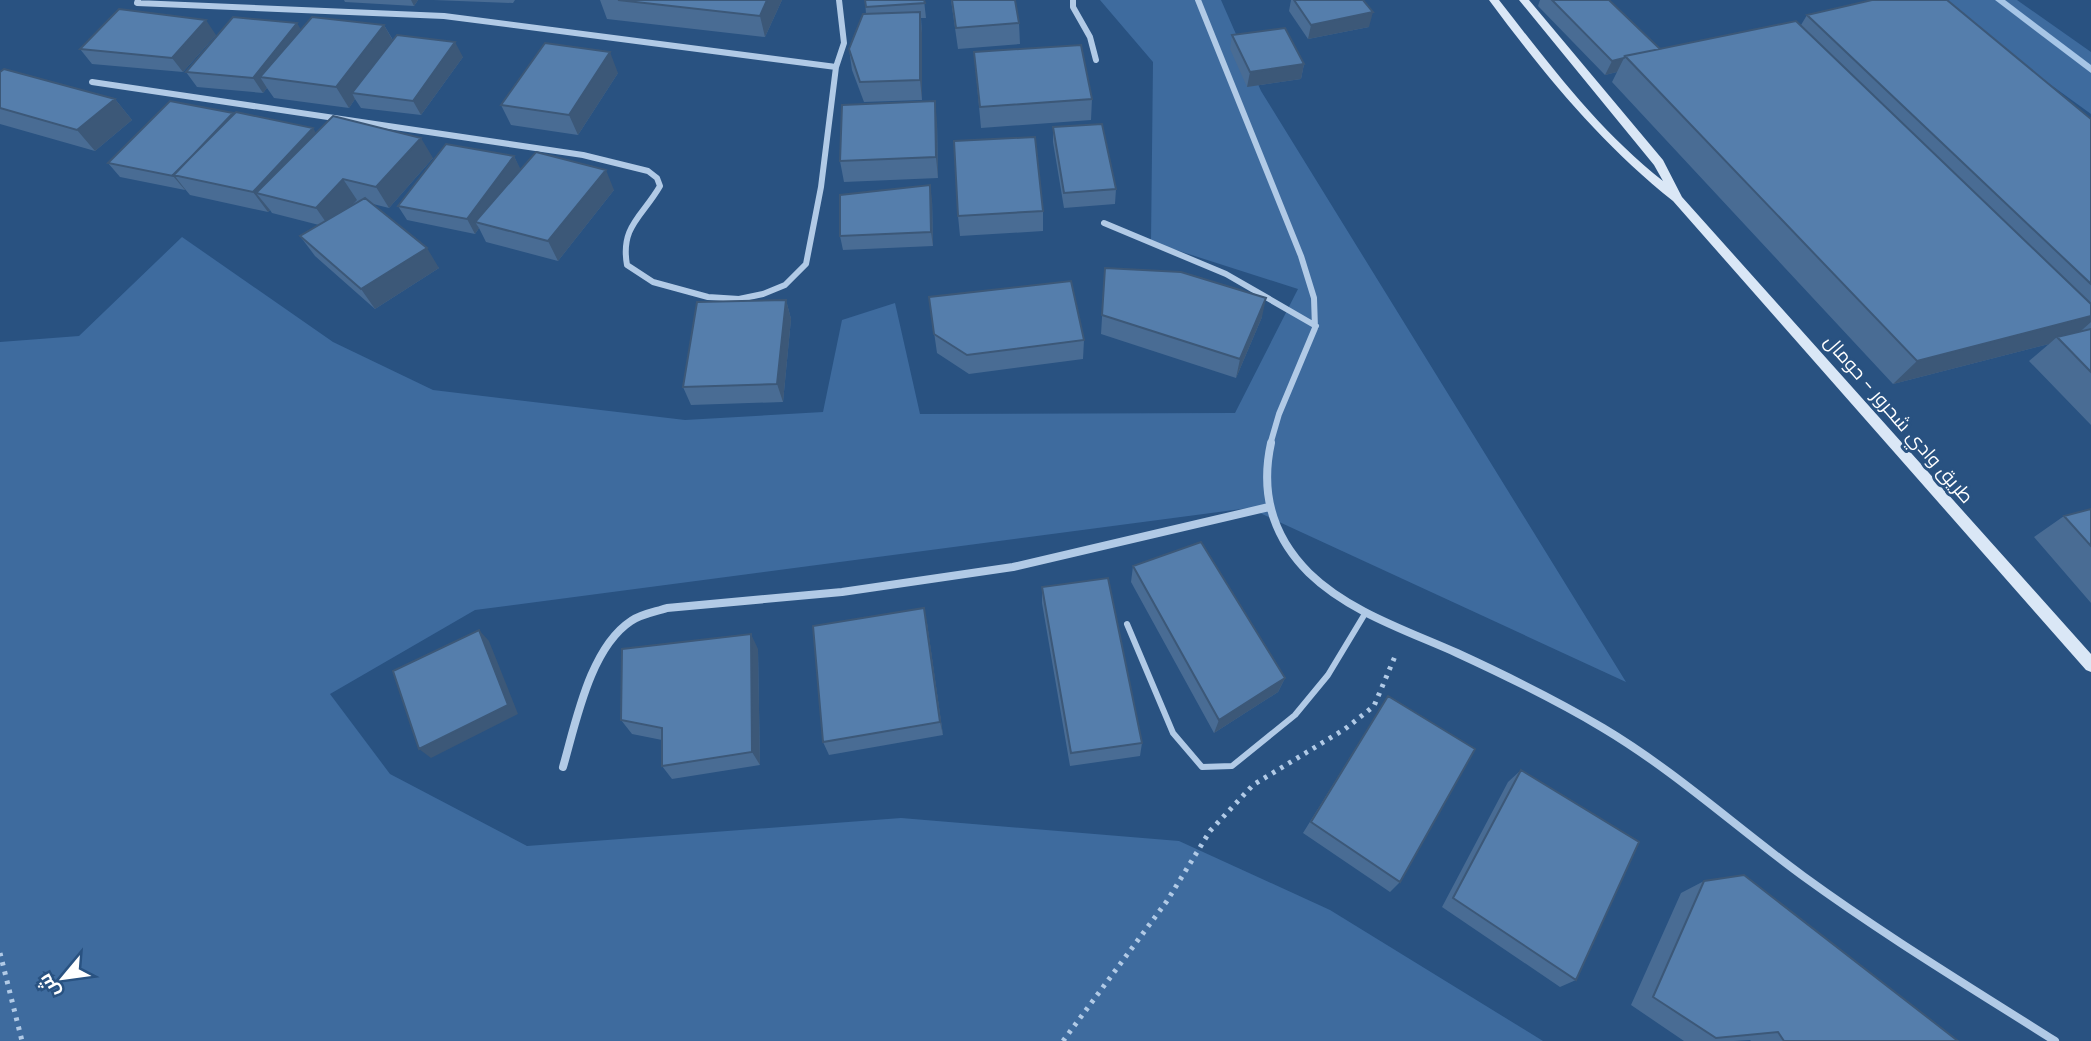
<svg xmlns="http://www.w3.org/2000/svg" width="2091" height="1041" font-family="'DM Sans',Cairo,sans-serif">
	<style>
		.green { fill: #3e6b9e }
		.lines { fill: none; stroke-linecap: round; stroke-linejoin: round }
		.stream { fill: #a6c5e6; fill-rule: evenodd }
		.path { stroke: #b1cae6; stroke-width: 5; stroke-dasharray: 3.5 6; stroke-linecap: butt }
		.lane { stroke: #b1cae6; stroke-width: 6 }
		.street-far1 { stroke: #b1cae6; stroke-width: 6 }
		.street { stroke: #b1cae6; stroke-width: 8 }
		.secondary { fill: #dae7f6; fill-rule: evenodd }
		.wall { fill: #496c94 }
		.shaded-wall { fill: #3c5878 }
		.building { fill: #557eac; stroke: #3c5878; stroke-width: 2 }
		.labels { text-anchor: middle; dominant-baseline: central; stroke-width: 6; stroke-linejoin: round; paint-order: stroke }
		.street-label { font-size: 19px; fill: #fff; stroke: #295281 }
	</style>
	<rect width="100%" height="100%" fill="#295281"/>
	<!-- green -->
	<path class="green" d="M1100,0H1221L1261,91L1626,682L1249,508L475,610L330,694L390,774L527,846L901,818L1179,841L1330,910L1543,1041H0V342L79,336L182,237L333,342L433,390L685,420L823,412L842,320L895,303L920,414L1235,413L1298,289L1151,242L1153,62Z
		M1934,0H2017L2091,52V114Z"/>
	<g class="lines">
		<!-- stream -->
		<path class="stream" d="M1995,0H2005L2091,65V73Z"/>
		<!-- path -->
		<path class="path" d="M0,953L22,1041
			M1063,1041L1167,901L1210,831L1253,785L1345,729L1374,706L1396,654"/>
		<!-- lane -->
		<path class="lane" d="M1127,624L1173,733L1202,767L1232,766L1295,715L1328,675L1366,612"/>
		<!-- street-far1 -->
		<path class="street-far1" d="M138,0L137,3L444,16L836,67
			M1073,0V7L1090,37L1096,60
			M1198,0L1301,256L1314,298L1315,328L1279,414L1270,445
			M92,82L583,155L648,171L657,178L660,186C643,216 620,226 627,265L653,282L708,297L739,299L763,294L785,285L806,264L821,187L836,67L844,43L839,0
			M1104,223L1226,274L1316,326"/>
		<!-- street -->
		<path class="street" d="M1271,443C1260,493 1273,537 1309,573C1349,612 1408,631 1457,653C1507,676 1556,700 1603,728C1675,771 1736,827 1803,876C1884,935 1970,987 2055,1041
			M563,767C576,722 590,648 631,621C641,614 655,612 667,608L842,592L1013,567L1269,507"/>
		<!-- secondary -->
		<path class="secondary" d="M1489,0H1499C1549,64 1599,131 1663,181L1654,165L1519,0H1529L1663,160L1682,197L2091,654V672L2086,670L1673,201C1601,144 1543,73 1489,0Z"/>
	</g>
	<!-- wall -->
	<path class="wall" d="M344,0H418L414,6L345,2Z
		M433,0H515L513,3Z
		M600,0H782L765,37L607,19Z
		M865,0H924L926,18H921L922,33V100L864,102L852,70L849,49L866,14Z
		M951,0H1015L1019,23L1020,44L958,49Z
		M1291,0H1363L1369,27L1308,39L1289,11Z
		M1540,0H1609L1659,49L1801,25L1807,15L2091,119V425L2029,361L2049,344L1893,384L1612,82L1617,72L1605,75L1538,6Z
		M384,25L393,40L463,57L421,115L361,108L355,99L349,108L274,98L267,88L263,93L197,87L186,72L301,29Z
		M216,35L183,72L92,64L80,49Z
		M1232,35L1304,64L1301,79L1247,87L1230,49Z
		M974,52L1092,99L1091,120L981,128Z
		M0,72L115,99L132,120L95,151L0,124Z
		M618,73L578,135L511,125L501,105Z
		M937,122L938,178L844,182L840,161Z
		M1053,127L1116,189L1115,204L1064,208L1053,142Z
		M316,133L433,158L389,208L373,204L439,268L375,309L315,256L300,236L319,225L272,213L270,210L268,212L190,195L185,189V190L120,177L108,163Z
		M514,156L520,170L614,190L558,261L486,242L479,228L475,234L407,220L398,206Z
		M932,199L933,246L843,250L840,236Z
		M1043,211V231L960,236L958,216Z
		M1105,268L1262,317L1236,378L1101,334Z
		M929,297L1084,340L1083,359L969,374L937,353Z
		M786,300L791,319L783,402L691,405L683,387Z
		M2091,509V603L2034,537L2064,516Z
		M1133,566L1285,678L1278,692L1214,733L1131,582Z
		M1042,587L1142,743L1140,756L1070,766L1042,603Z
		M927,623L943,735L829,755L823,742Z
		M758,649L760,765L672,779L662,766V740L632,734L621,720Z
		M1388,696L1400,882L1390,892L1303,833Z
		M1521,770L1576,980L1560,987L1442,907L1508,782Z
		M1704,881L1958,1041H1751L1750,1040L1734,1041H1684L1631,1005L1681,893Z"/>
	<!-- shaded-wall -->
	<path class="shaded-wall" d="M411,0H418L414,6Z
		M767,0H782L765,37L760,16Z
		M920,12L922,33V100L920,80Z
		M1373,12L1369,27L1308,39L1311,25Z
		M206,20L216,35L183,72L172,58Z
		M297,23L306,38L260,77L267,88L263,93L253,78Z
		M384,25L396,46L352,93L355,99L349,108L336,87Z
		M455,42L463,57L421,115L413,101Z
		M610,52L618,73L578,135L569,115Z
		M1624,58L1617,72L1605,75L1612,61Z
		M1304,64L1301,79L1247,87L1250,72Z
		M115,99L132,120L95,151L77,130Z
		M935,101L937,122L938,178L936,157Z
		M313,128L326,149L256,193L270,210L268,212L253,192Z
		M421,138L433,158L389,208L376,187Z
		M514,156L521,170L475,222L479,228L475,234L467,219Z
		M606,170L614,190L558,261L548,241Z
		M174,175L185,189V190L173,176Z
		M343,179L357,200L330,228L316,208Z
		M930,185L932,199L933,246L931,232Z
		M427,248L439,268L375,309L361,289Z
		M1266,298L1262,317L1236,378L1240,359Z
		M786,300L791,319L783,402L777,384Z
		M2091,316V322L2073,338L2057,337L2049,344L1893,384L1917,361Z
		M924,608L927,623L943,735L940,722Z
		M479,630L489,641L518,714L431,758L419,749Z
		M751,634L758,649L760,765L752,752Z
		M1285,678L1278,692L1214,733L1219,720Z"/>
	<!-- building -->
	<path class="building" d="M618,0H767L760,16Z
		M865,0H924L925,3L866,7Z
		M952,0H1015L1019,23L956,28Z
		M1294,0H1363L1373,12L1311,25Z
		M1552,0H1609L1660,49L1625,56L1624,58L1612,61Z
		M1872,0H1947L2091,119V284L1807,15Z
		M119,9L206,20L172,58L80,49Z
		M920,12V80L860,82L849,49L863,14Z
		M233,17L297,23L253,78L186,72Z
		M312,17L384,25L336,87L260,77Z
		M1796,21L2091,304V316L1917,361L1625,56Z
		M1285,28L1304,64L1250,72L1232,35Z
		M397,35L455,42L413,101L352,93Z
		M545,43L610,52L569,115L501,105Z
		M1081,45L1092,99L980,107L974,52Z
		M4,69L115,99L77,130L0,108V72Z
		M170,101L233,113L173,176L108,163Z
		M935,101L936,157L840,161L842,105Z
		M236,112L313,128L253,192L173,175Z
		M333,116L421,138L376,187L343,179L316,208L256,193Z
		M1102,124L1116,189L1064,193L1053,127Z
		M1035,137L1043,211L958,216L954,141Z
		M446,144L514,156L467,219L398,206Z
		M536,152L606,170L548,241L475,222Z
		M930,185L931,232L840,236V195Z
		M365,198L427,248L361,289L300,236Z
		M1105,268L1181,272L1266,298L1240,359L1102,315Z
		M1071,281L1084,340L967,355L934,334L929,297Z
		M786,300L777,384L683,387L697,302Z
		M2091,329V372L2057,337Z
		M2091,509V546L2064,516Z
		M1201,542L1285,678L1219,720L1133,566Z
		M1108,578L1142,743L1071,753L1042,587Z
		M924,608L940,722L823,742L813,626Z
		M479,630L508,705L419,749L393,671Z
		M751,634L752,752L662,766V728L621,720L622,649Z
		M1388,696L1475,749L1400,882L1311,822Z
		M1521,770L1639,842L1576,980L1453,898Z
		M1744,875L1958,1041H1784L1778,1032L1716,1038L1653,997L1704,881Z"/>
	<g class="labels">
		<!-- street labels -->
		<g class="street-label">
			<text transform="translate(1899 419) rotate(49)">طريق وادي شحرور - حومال</text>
		</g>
	</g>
	<!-- north arrow -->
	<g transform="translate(63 978) rotate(241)" stroke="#295281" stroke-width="5" paint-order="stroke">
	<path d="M0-5L12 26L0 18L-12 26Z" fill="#ffffff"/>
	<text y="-10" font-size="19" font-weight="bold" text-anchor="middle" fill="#ffffff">ش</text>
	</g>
</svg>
